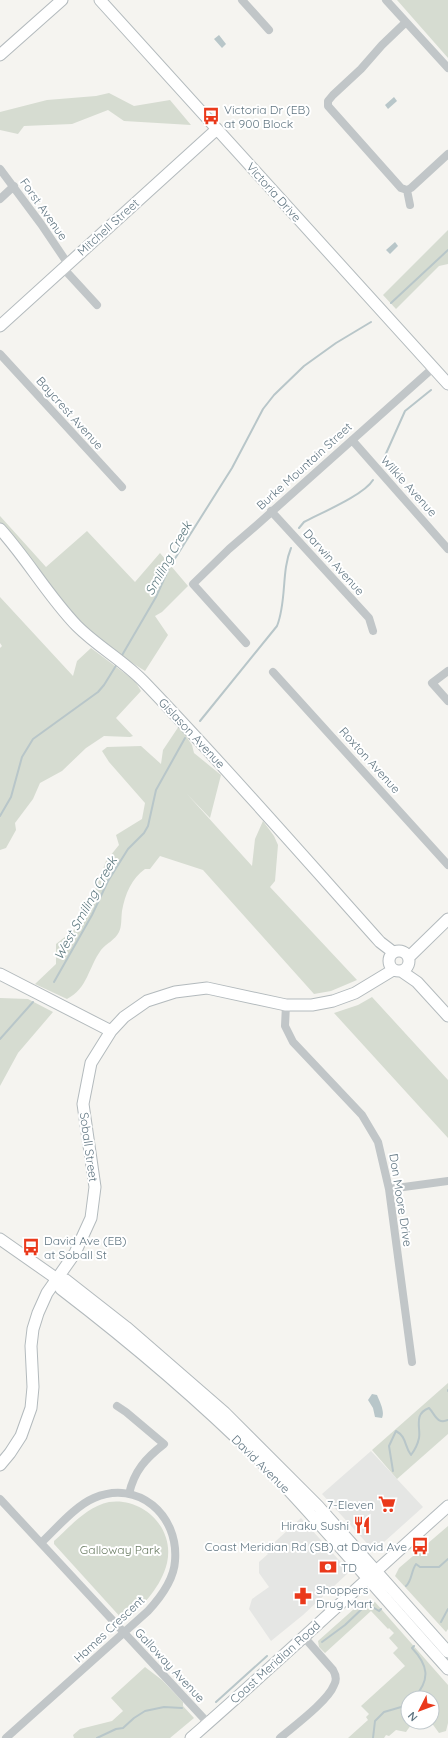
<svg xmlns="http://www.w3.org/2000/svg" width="448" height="1738" font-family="Quicksand,sans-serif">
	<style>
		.built { fill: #e5e6e4 }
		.green { fill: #d6dcd1 }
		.water { fill: #b8c6c9 }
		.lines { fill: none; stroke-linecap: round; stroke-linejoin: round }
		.stream { stroke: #b8c6c9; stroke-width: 2 }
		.secondary-casing { stroke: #b3babd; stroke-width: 13 }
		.street { stroke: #c1c6c8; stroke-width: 8 }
		.secondary { stroke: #fff; stroke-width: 11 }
		.labels { text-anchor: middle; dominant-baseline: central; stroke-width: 4; stroke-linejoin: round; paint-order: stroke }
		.poi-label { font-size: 12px; fill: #627783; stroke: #fff; text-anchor: start }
		.street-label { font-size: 12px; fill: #627783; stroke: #fff }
		.park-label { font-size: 12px; fill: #687a61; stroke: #fff }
		.water-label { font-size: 13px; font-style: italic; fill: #5e7a80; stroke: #fff }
	</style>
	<rect width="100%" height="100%" fill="#f5f4f0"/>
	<!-- built -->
	<path class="built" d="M371,1451L423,1507L374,1551L322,1494Z
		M301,1518L348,1570L347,1574L303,1615L271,1641L249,1609L252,1599L269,1587L259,1573V1562L268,1554L265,1551Z"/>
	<!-- green -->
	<path class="green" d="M397,0H448V58Z
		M109,93L134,106L170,100L191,125L124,121L108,110L72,124L24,126L18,134L0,130V112L47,100L96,96Z
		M448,230V264L439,266L396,309L383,295Z
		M0,516L46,567L87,531L135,582L160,553L188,586L162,612L155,616L168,635L145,671L96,640L57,598L0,530Z
		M0,597L73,676L77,661L91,648L135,681L141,691L116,718L133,736L130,737L104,736L86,748L62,771L40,783L33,799L15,823L16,830L6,848L0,850V648L2,646L0,643Z
		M179,726L192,745L194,753L221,775L210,818L187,794L252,866L255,839L263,821L274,836L278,845L275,881L270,887L357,980L331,991L314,994L203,870L160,856L150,869H145C132,878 125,894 122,911C121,918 122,926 119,932C115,940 107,943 101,950C88,968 88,988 67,999L35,984L56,964V944L75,929L87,912L106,861L119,845L116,835L142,819L145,803L109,762L102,751L107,747L141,746L161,764L163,750Z
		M372,997L448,1080V1138L334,1013L358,1005Z
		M0,998L28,999L53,1012L18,1053L0,1086Z
		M448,1383V1434L397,1479L372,1450Z
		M109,1502C143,1497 175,1528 167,1563C161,1587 144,1604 127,1620H123L54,1544V1541C70,1527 86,1507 109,1502Z
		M448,1526V1629L446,1632L395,1576L399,1568Z
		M364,1600L375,1602L448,1685V1723L446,1731L439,1733L431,1722L432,1698H408V1722H413L406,1732L396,1730L389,1736L386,1735L384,1738H348L368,1720L366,1717L369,1714L361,1706L405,1666L393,1653L398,1648L389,1638L394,1633L389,1628L388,1629L371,1611L325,1653L319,1647L318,1641Z
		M145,1667L162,1680L183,1702V1706L194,1718L170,1738H74L73,1735L80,1729L112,1721L123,1711L111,1698Z"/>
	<!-- water -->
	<path class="water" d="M219,35L226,44L222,48L214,39Z
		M394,97L397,101L388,109L385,105Z
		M395,242L398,246L390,254L386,250Z
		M372,1394L377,1395C380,1402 385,1412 382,1418L375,1417L373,1408L368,1400Z"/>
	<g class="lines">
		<!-- stream -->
		<path class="stream" d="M391,303L448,250
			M384,458L405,411L431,390
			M299,528L304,522C321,513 364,495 373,480
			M121,657L156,597L169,568L232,468L263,409L274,395L304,366L336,343L371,322
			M200,721L277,626C287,601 281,572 291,548
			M0,816L11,797L22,757L33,739L98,692L104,685L117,664
			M54,982L92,915L108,881L128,849L144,833L148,826L156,790L185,738
			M0,1039L33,1002
			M448,1390V1391
			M393,1471L389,1446L396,1431C407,1437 404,1446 411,1455C414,1451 418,1443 419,1438C421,1428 413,1414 429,1408C435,1414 437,1425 448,1420
			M406,1586C412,1581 411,1571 416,1564L420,1567H439L448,1559
			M441,1622L448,1609
			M322,1642L345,1625L365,1606H371L379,1611L381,1609
			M414,1698C431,1679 428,1665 412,1648L414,1646
			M216,1702L267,1656
			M97,1738L116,1729L123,1728L134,1718L145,1711L164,1707L182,1708
			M373,1738L375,1721L384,1712L408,1705"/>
		<!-- secondary casing -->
		<g class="secondary-casing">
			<path id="secondary" d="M100,0L448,384
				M0,55L62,0
				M0,326L217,129
				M0,529C28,560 48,596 77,626C98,647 124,661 144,682C225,766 302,855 380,942L393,952
				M389 961a10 10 0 1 1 20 0a10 10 0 1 1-20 0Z
				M409,957L448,919
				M401,971L417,982L448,1016
				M0,974L111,1031
				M0,1239L57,1279L66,1280L126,1327L225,1413L318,1506L448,1652
				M57,1279L61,1289C138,1348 213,1412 281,1482C338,1543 392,1607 448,1669
				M0,1465L10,1453L21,1436L31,1408L33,1387L31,1346L33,1329L38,1313L47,1293L75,1253L91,1218L95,1187L83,1104L91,1063L111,1031L124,1017L147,1001L175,992L207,988L286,1005H312L333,1001L355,993L393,970
				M191,1738C278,1662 362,1583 448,1506"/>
		</g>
		<!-- street -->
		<path class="street" d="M242,0L269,30
			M386,0L448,68
			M406,22L382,45L361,69L333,95L328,101V106L401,188L407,190L411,188L448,154
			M0,169L41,224L68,264
			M407,190L410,205
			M0,199L14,186
			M63,268L97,305
			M0,354L122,487
			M352,440L448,549
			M271,511L369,618L373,631
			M246,643L193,584L229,549L258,524L433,368
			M448,671L432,683L448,701
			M273,672L448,865
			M286,1005L285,1026L293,1042L362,1115L378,1142L389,1189L412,1362
			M389,1189L448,1181
			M117,1406L126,1412L164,1444C146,1458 134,1471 129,1494
			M0,1499L208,1723
			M6,1738L148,1611C160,1598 174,1579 175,1561C179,1515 138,1479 94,1498C75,1506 56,1529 41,1543
			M280,1738C294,1726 328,1701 334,1685C337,1680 336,1675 333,1670L304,1637"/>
		<!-- secondary -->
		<use href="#secondary" class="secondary"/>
	</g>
	<!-- icons -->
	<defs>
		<g id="bus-bare" transform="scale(1.38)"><path d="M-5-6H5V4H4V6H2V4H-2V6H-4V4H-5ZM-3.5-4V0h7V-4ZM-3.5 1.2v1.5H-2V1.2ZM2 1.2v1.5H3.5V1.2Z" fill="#ea391b" stroke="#fff" stroke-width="2.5" paint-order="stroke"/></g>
		<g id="supermarket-bare" transform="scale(1.38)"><path d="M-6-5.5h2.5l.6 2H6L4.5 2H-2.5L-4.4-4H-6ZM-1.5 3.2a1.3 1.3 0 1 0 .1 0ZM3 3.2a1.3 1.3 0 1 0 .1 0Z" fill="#ea391b" stroke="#fff" stroke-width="2.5" paint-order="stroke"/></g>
		<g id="restaurant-bare" transform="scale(1.38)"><path d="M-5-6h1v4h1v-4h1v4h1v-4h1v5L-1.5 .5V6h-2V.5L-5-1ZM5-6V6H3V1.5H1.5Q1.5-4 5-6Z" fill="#ea391b" stroke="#fff" stroke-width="2.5" paint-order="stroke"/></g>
		<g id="bank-bare" transform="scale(1.38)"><path d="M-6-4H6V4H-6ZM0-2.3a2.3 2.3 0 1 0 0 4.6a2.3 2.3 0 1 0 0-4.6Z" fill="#ea391b" stroke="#fff" stroke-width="2.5" paint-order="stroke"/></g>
		<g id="pharmacy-bare" transform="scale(1.38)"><path d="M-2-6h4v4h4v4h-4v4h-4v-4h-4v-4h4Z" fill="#ea391b" stroke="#fff" stroke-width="2.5" paint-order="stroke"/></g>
	</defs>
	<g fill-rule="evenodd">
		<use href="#bus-bare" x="211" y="116"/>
		<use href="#bus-bare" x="31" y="1247"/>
		<use href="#supermarket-bare" x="387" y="1504"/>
		<use href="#restaurant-bare" x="362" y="1525"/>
		<use href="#bus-bare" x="420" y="1546"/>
		<use href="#bank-bare" x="328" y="1567"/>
		<use href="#pharmacy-bare" x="303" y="1596"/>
	</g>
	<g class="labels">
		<!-- poi labels -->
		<g class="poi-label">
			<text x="224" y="109">Victoria Dr (EB)<tspan x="224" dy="14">at 900 Block</tspan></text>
			<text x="44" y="1240">David Ave (EB)<tspan x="44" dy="14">at Soball St</tspan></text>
			<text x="374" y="1504" text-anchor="end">7-Eleven</text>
			<text x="349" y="1525" text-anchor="end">Hiraku Sushi</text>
			<text x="407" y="1546" text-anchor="end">Coast Meridian Rd (SB) at David Ave</text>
			<text x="341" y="1567">TD</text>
			<text x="316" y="1589">Shoppers<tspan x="316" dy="14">Drug Mart</tspan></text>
		</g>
		<!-- street labels -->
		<g class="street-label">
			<text transform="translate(274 192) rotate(48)">Victoria Drive</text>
			<text transform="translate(44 209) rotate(55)">Forst Avenue</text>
			<text transform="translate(108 227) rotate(-42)">Mitchell Street</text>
			<text transform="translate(70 413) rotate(48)">Baycrest Avenue</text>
			<text transform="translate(304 466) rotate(-42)">Burke Mountain Street</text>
			<text transform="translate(409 486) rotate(48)">Wilkie Avenue</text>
			<text transform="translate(334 562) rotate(48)">Darwin Avenue</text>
			<text transform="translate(192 733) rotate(47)">Gislason Avenue</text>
			<text transform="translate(370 760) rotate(48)">Roxton Avenue</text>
			<text transform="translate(89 1147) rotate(82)">Soball Street</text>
			<text transform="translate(401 1200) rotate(81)">Don Moore Drive</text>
			<text transform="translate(261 1464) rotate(45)">David Avenue</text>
			<text transform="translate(109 1629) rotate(-43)">Hames Crescent</text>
			<text transform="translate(275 1662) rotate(-42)">Coast Meridian Road</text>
			<text transform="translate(170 1665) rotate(47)">Galloway Avenue</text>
		</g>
		<!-- park labels -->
		<g class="park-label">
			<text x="120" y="1549">Galloway Park</text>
		</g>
		<!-- water labels -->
		<g class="water-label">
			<text transform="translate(168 558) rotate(-61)">Smiling Creek</text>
			<text transform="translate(85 908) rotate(-61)">West Smiling Creek</text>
		</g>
	</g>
	<!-- north arrow -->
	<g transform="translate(420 1710) rotate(228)"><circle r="19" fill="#ffffff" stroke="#c0c9cd"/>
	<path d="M0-3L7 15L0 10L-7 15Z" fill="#ea391b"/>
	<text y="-6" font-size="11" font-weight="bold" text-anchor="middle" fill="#627783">N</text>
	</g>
</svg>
